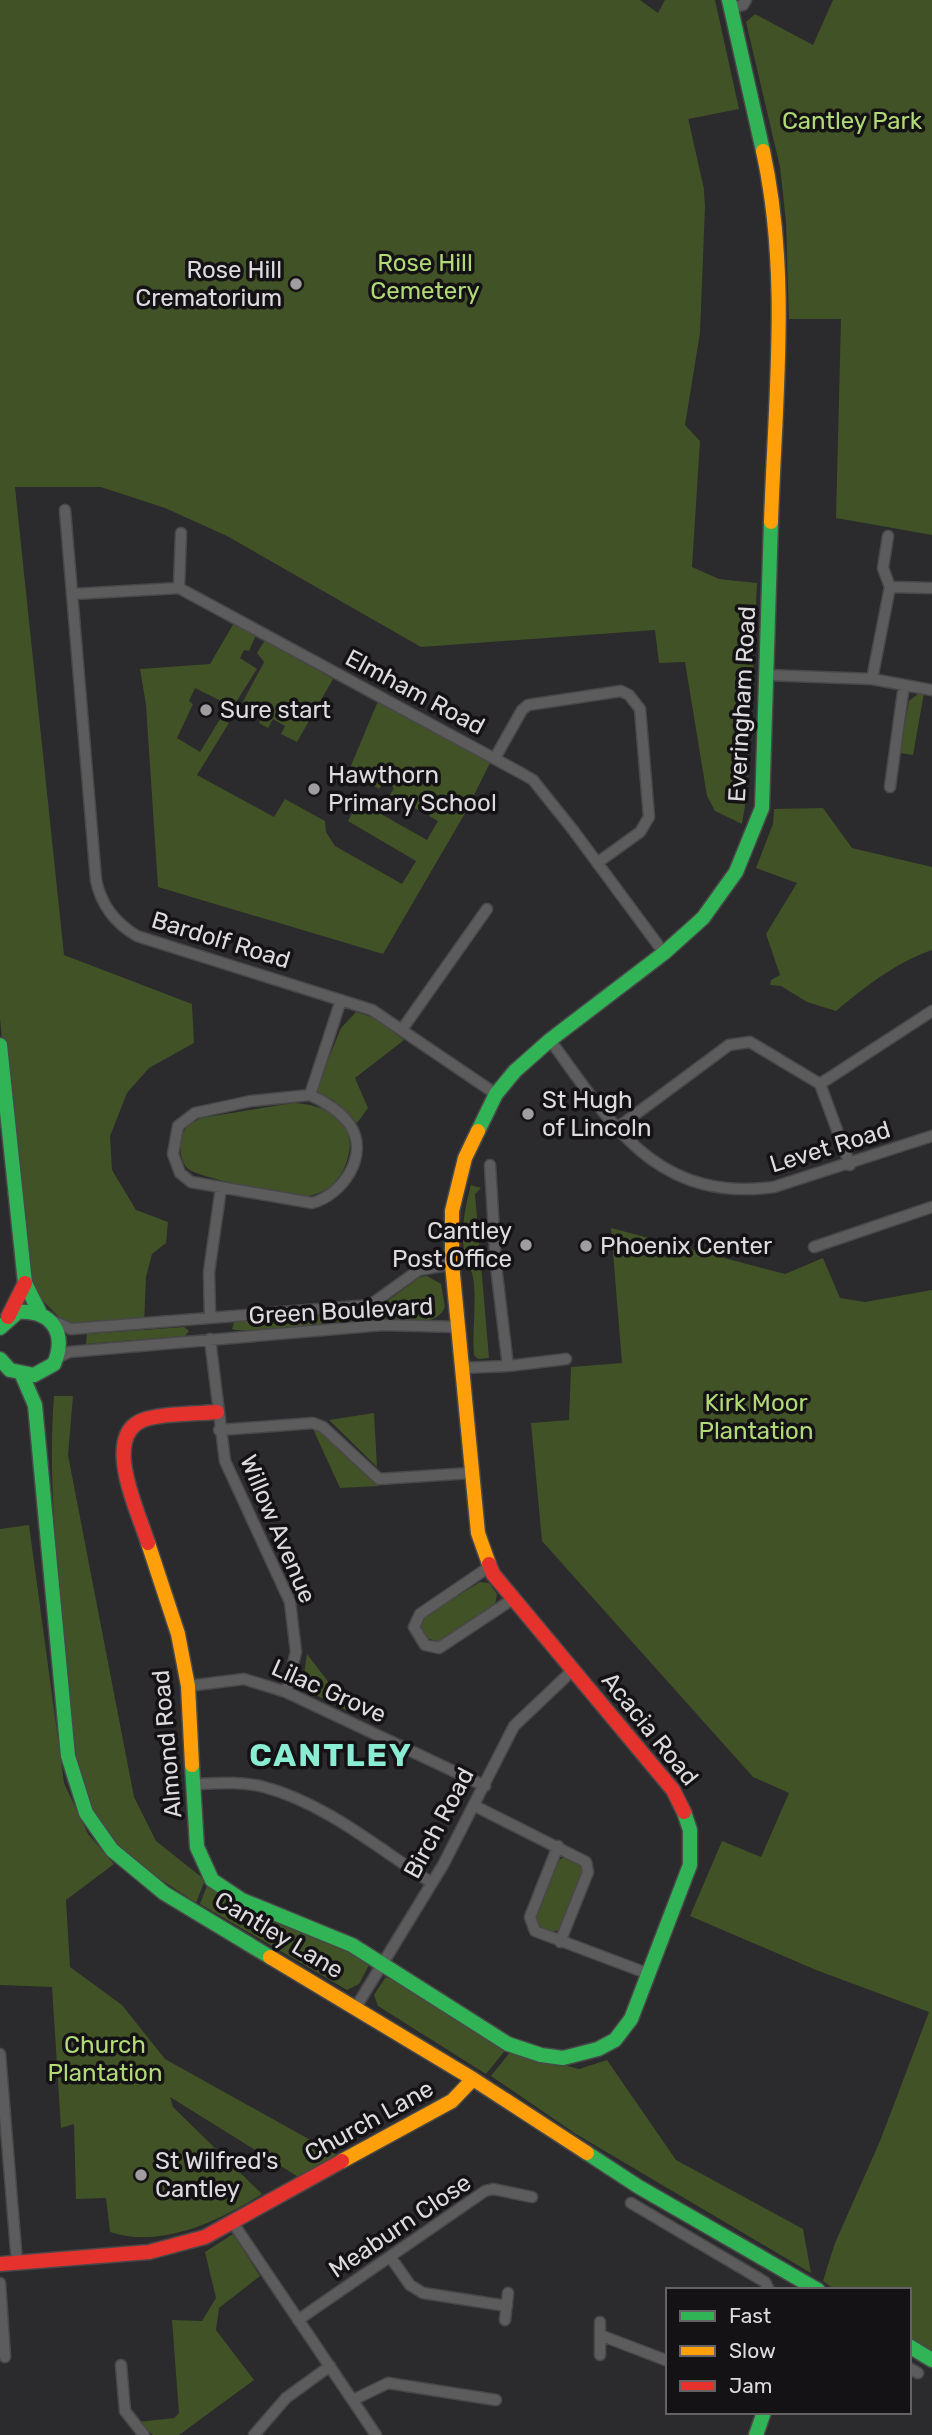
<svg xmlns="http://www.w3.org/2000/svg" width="932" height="2435" font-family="Rubik,sans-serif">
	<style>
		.green { fill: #415226 }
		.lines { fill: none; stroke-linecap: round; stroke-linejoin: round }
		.street-casing { stroke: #484749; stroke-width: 13 }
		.fast-casing { stroke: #484749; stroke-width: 17 }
		.slow-casing { stroke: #484749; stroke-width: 17 }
		.jam-casing { stroke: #484749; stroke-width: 17 }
		.street { stroke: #5d5c5d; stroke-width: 10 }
		.fast { stroke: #30b455; stroke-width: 14 }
		.slow { stroke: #ff9f0a; stroke-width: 14 }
		.jam { stroke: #e5322d; stroke-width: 14 }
		.poi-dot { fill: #9f9d9f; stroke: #141214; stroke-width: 2.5 }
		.labels { text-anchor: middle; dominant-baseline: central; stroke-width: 7; stroke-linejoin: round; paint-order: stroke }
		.park-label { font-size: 24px; fill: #b1da76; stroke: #141214 }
		.poi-label { font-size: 24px; fill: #dddbdd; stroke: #141214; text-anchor: start }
		.street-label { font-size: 24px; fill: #dddbdd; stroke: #141214 }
		.district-label { font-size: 32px; font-weight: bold; letter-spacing: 2px; fill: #8aecd3; stroke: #141214 }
	</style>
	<rect width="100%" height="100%" fill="#2b2a2c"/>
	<!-- green -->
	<path class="green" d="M0,0H640L658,13L665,0H715L739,109L688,119L684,100L704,189L705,207L700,333L685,425L700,441L692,567L719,579L757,583L747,793L742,824L715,811L707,796L685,662L659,663L655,630L421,647L227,536L165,508L101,487H15L64,955L192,1004L194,1043L149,1068L127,1093L110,1136L112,1170L136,1210L168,1222L166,1243L152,1254L146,1277L144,1324L71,1329L25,1283L0,1018Z
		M833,0H932V535L836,518L841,319H789L786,222L780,167L746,22L755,14L813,45Z
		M234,623L256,635L249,651L244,650L240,658L257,669L233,707L195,688L189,701L193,704L177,738L200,752L220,719L229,723L197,775L274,817L285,799L325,821L326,832L335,846L402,884L416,861L348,821L358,801L427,840L438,821L429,816L432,809L421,803L418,810L390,795L394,788L384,782L379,789L357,775L352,782L345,780L378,701L490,763L464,815L383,954L158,887L146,705L140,669L210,664Z
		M265,640L333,679L297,742L281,734L285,726L273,719L268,728L259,723L263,716L253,711L249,718L240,713L239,709L264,662L257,653Z
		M919,693H924L913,755L900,753L909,701Z
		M823,808L852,848L932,867V950C895,963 866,986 836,1011L807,1002L781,986L770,985L771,980L780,975L766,934L797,883L756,868L773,824L774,809Z
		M356,1012L377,1019L404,1040L355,1078L368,1108L357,1123L333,1100L315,1092L341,1028Z
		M293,1103C325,1104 358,1121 348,1157C345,1169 338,1181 328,1188C323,1192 314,1195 308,1196C292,1197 197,1178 187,1168C180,1160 180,1148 180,1137L188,1125L201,1118Z
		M471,1185L481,1188L475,1194L489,1358L478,1359L474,1355C472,1331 476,1311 474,1286C473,1268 468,1268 465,1256C460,1234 465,1206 471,1185Z
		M611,1228L785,1274L823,1258L840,1298L865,1302L932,1290V2355L909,2340V2290H835L823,2281L835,2243L880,2141L929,2012L816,1970L690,1916L722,1841L761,1857L789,1793L753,1777L542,1541L531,1423L569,1420L571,1367L622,1363Z
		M427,1276L441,1284L445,1307C434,1333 388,1318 366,1319C342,1320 246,1335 232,1329L234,1322L378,1308L420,1277Z
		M184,1327L189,1331L185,1336L86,1344L87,1334Z
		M54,1396H73L68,1455L134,1797L156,1841L205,1880L196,1903C165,1881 127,1862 105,1830C67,1774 69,1695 63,1630C56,1552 48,1474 54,1396Z
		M374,1413L377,1467L329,1420Z
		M313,1429L321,1430L379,1486L340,1488Z
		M29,1525L64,1783L88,1834L114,1864L66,1900L70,1967L122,2005L165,2059L339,2156L300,2178L170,2097L173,2107L262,2194C219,2221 161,2249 110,2232L106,2198L76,2199L74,2124L61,2128L52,1987L0,1985V1529Z
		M480,1582L489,1583L497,1594L495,1605L439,1642L426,1638L420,1629L423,1617Z
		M307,1654L352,1713L302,1688Z
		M567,1856L580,1862L584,1869L561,1929L553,1932L539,1927L536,1918L557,1861Z
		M208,1883L235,1906L351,1953L369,1965L359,1984L347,1990L200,1904Z
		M385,1978H393L507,2048L486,2074L378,2006L374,1995Z
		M511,2051L579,2069L607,2060L676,2160L803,2229L811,2273L576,2134L491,2076Z
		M233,2234L260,2276L219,2308L216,2330L254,2380L179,2435H153L138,2422L174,2418L179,2413L172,2320L202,2321L216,2298L205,2252Z"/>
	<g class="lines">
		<!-- street casing -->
		<g class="street-casing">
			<path id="street" d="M731,8L743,5L746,0
				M65,510L96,880C101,905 115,923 137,936L372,1010L496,1094
				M888,536L883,568L890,587
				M179,588L181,533
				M74,594L179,588L521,773L533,780L573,830L664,953
				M767,675L872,679L932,690
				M872,679L890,587L932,588
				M495,758L522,710L528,705L621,691L629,695L640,709L649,817L640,832L597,863
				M890,787L904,685
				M403,1028L487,909
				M550,1040C611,1123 655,1203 774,1187L932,1136
				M820,1084L932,1011
				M310,1095C324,1101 341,1112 350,1125C370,1156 342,1195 312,1203L191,1182L180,1173L173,1154L178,1126L195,1113L251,1101Z
				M310,1095L341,1000
				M617,1128L729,1045L750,1042L820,1084L850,1165
				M490,1165L496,1266L508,1366
				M814,1247L932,1207
				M210,1318L209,1272L221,1188
				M53,1321L71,1329L370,1305L419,1270L452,1264
				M210,1339L225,1461L290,1602L296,1652L286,1692
				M57,1358L69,1352L383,1325L458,1327
				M461,1368L508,1366L566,1359
				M219,1430L313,1423L323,1427L379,1479L471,1473
				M489,1567L420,1614L414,1627L425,1645L439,1648L513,1599
				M188,1686L244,1679L286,1692L485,1786
				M194,1784C217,1783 241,1781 264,1787C325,1803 379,1849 432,1883
				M475,1806L586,1862L588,1872L560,1942
				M558,1846L530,1917L535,1931L649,1974
				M356,2007L443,1865L514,1726L573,1670
				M0,2054L17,2263
				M631,2203L765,2282L769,2290
				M233,2223L376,2435
				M391,2258L410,2285L423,2293L507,2306
				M0,2283L5,2357
				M298,2320L485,2191L493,2189L532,2197
				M505,2320L508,2293
				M600,2335L668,2361
				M600,2355V2322
				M121,2365L125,2411L144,2435
				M909,2368L918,2373
				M353,2400L388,2383L496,2400
				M254,2435L286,2398L330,2366"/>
		</g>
		<!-- fast casing -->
		<g class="fast-casing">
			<path id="fast" d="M729,0L763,151
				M0,1045L25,1283L39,1311
				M478,1131L496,1094L515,1071L550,1040L664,953L703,918L736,872L762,808L771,522
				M0,1328L18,1312C52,1310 67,1333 54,1364L34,1375L10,1370L0,1359
				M22,1375L35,1405L68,1756L86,1813L112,1850L164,1893L270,1957
				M192,1765L197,1847L212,1880L242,1900L352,1945L508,2044L541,2055L563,2058L598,2049L615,2040L631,2019L690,1865V1830L684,1812
				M587,2153L639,2187L818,2290
				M909,2346L932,2360
				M756,2435L764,2412"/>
		</g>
		<!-- slow casing -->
		<g class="slow-casing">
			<path id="slow" d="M763,151C790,273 775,398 771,522
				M478,1131L465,1158L452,1211V1264L478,1533L489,1564
				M148,1543L178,1634L188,1686L192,1765
				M270,1957L473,2079L587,2153
				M342,2161L452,2101L473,2079"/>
		</g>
		<!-- jam casing -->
		<g class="jam-casing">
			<path id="jam" d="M8,1317L25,1283
				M148,1543C139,1513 99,1433 146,1419C167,1413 194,1414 217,1412
				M489,1564L493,1574L673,1790L684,1812
				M0,2264L149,2252L205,2237L342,2161"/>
		</g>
		<!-- street -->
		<use href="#street" class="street"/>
		<!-- fast -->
		<use href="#fast" class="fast"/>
		<!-- slow -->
		<use href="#slow" class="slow"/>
		<!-- jam -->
		<use href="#jam" class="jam"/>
	</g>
	<!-- markers -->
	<g class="poi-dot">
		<circle cx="296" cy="284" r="7"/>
		<circle cx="206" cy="710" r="7"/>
		<circle cx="314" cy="789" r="7"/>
		<circle cx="528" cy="1114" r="7"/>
		<circle cx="526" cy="1245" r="7"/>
		<circle cx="586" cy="1246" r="7"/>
		<circle cx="141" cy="2175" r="7"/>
	</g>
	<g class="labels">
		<!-- park labels -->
		<g class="park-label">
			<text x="852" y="121">Cantley Park</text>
			<text x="425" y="263">Rose Hill<tspan x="425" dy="28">Cemetery</tspan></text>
			<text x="756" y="1403">Kirk Moor<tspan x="756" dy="28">Plantation</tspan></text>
			<text x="105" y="2045">Church<tspan x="105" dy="28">Plantation</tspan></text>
		</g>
		<!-- poi labels -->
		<g class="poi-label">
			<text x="282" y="270" text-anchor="end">Rose Hill<tspan x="282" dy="28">Crematorium</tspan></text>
			<text x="220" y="710">Sure start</text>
			<text x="328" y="775">Hawthorn<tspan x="328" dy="28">Primary School</tspan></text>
			<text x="542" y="1100">St Hugh<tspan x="542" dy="28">of Lincoln</tspan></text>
			<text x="512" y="1231" text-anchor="end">Cantley<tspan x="512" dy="28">Post Office</tspan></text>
			<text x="600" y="1246">Phoenix Center</text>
			<text x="155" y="2161">St Wilfred's<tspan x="155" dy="28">Cantley</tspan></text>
		</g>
		<!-- street labels -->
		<g class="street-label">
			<text transform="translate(415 692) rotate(28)">Elmham Road</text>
			<text transform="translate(742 704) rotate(-87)">Everingham Road</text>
			<text transform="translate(221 940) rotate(17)">Bardolf Road</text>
			<text transform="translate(830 1147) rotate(-17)">Levet Road</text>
			<text transform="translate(341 1311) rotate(-3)">Green Boulevard</text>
			<text transform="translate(278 1529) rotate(67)">Willow Avenue</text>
			<text transform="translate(329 1691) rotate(24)">Lilac Grove</text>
			<text transform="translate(650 1729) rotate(51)">Acacia Road</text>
			<text transform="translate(167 1744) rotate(-95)">Almond Road</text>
			<text transform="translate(439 1823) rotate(-62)">Birch Road</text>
			<text transform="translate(279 1935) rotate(31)">Cantley Lane</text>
			<text transform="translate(369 2121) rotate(-29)">Church Lane</text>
			<text transform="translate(400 2226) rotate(-34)">Meaburn Close</text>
		</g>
		<!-- district labels -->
		<g class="district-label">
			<text x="331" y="1755">CANTLEY</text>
		</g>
	</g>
	<!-- legend -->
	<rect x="666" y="2288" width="245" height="126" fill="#141214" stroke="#646264" stroke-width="2"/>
	<rect x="680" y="2311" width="35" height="10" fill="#30b455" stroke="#646264" stroke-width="2"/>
	<text x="729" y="2323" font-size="21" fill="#dddbdd">Fast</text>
	<rect x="680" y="2346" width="35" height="10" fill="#ff9f0a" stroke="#646264" stroke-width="2"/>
	<text x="729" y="2358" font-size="21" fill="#dddbdd">Slow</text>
	<rect x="680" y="2381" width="35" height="10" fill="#e5322d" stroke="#646264" stroke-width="2"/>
	<text x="729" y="2393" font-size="21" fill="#dddbdd">Jam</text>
</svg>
